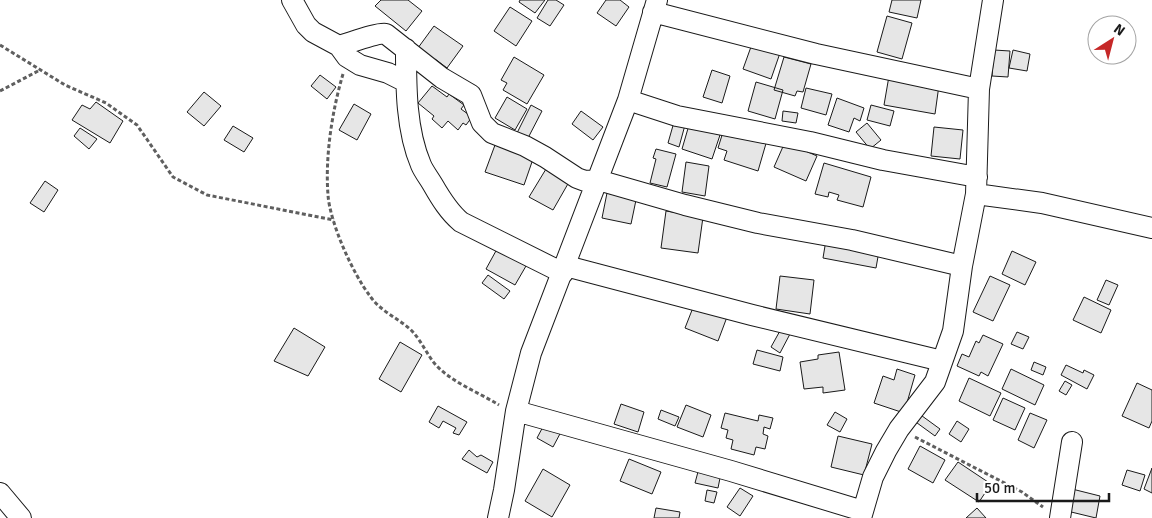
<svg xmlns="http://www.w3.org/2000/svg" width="1152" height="518" font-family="Signika,sans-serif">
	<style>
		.building { fill: #e6e6e6; stroke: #1a1a1a }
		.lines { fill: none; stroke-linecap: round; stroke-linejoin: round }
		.minor-casing { stroke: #1a1a1a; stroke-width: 22 }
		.path { stroke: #5f5f5f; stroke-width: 3; stroke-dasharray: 4 2.5; stroke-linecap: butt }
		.minor { stroke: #fff; stroke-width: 20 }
	</style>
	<rect width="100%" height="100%" fill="#fff"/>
	<!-- building -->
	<path class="building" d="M381,0H408L422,11L406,31L375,6Z
		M520,0H545L535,13L519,2Z
		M548,0H556L564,5L550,26L537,18Z
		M606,0H620L629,7L616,26L597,13Z
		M892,0H921L917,18L889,12Z
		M510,7L532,21L516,46L494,31Z
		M887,16L912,23L902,59L877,52Z
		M434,26L463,46L447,68L435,59L432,64L415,52Z
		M752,44L780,53L771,79L743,69Z
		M994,50L1010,51L1008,77L992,76Z
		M1013,50L1030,54L1027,71L1009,68Z
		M514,57L544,75L527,104L503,90L507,83L501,80Z
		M784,57L811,64L803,92L797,91L795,96L774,90Z
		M712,70L730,76L722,103L703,97Z
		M320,75L336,87L327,99L311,86Z
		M889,76L939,85L935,114L884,105Z
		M756,82L783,90L775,119L748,111Z
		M432,86L447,97L449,94L464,105L461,109L472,117L466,125L463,123L458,130L448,121L442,128L432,119L434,116L418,103Z
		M806,88L832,94L826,115L801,108Z
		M204,92L221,106L204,126L187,112Z
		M507,97L527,109L515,130L495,118Z
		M837,98L864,108L860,121L854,118L849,132L828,125Z
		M96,102L123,121L110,143L72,120L82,105L90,109Z
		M354,104L371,114L357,140L339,130Z
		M531,105L542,111L528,138L517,133Z
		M871,105L894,111L890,126L867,120Z
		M581,111L603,127L593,140L572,124Z
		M783,111L798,113L796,123L782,121Z
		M674,122L685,125L679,147L668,143Z
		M867,123L881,140L870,149L856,132Z
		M689,125L720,135L712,159L682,149Z
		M233,126L253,138L244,152L224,140Z
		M934,127L963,130L960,159L931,156Z
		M80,128L97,139L89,149L74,136Z
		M723,132L753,141L754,136L767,140L758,171L724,160L727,151L718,148Z
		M785,142L817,156L806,181L774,167Z
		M495,145L533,159L524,185L485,172Z
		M656,149L676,154L667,187L650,183L656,159L653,158Z
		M686,162L709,166L705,196L682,192Z
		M824,163L871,177L863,207L837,200L839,195L829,192L828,197L815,194Z
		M546,169L569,182L553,210L529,197Z
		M45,181L58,190L44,212L30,203Z
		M607,193L636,200L631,224L602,218Z
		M666,211L703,217L698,253L661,248Z
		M826,240L879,251L876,268L823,258Z
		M497,249L526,266L515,285L486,269Z
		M1012,251L1036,262L1025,285L1002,274Z
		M488,275L510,291L504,299L482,283Z
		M780,276L814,280L810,314L776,309Z
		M990,276L1010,285L993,321L973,312Z
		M1106,280L1118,285L1109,305L1097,300Z
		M1084,297L1111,310L1101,333L1073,320Z
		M694,305L727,317L718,341L685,328Z
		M294,328L325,347L308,376L274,361Z
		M781,329L790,334L780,353L771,347Z
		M1017,332L1029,337L1023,349L1011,344Z
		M983,335L1003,344L988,376L981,372L979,376L957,366L962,354L969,357L976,341L979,343Z
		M400,342L422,355L401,392L379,379Z
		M757,350L783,357L780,371L753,364Z
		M839,352L845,390L823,393V387L804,389L800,362L818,359V355Z
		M1034,362L1046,367L1043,375L1031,370Z
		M1066,365L1083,373L1084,370L1094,375L1087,389L1061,375Z
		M897,369L915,375L904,413L874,403L883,376L894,380Z
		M1011,369L1044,385L1035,405L1002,389Z
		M969,378L1001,393L990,416L959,401Z
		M1065,381L1072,385L1066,395L1059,391Z
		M1137,383L1152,390V421L1149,428L1122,416Z
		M1003,398L1025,408L1015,430L993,420Z
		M621,404L644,412L638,432L614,424Z
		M686,405L711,415L703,437L677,427Z
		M438,406L467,422L459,435L453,433L456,428L443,421L439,428L429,422Z
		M661,410L679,417L675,426L658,419Z
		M835,412L847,419L840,432L827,425Z
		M725,413L758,421L759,415L773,418L770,429L764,427L763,434L768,436L765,449L756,447L754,455L731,449L733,440L726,438L728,430L721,428Z
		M918,413L940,429L935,436L913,420Z
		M1030,413L1047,420L1034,448L1018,440Z
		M546,421L562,430L553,447L537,438Z
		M957,421L969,429L961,442L949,434Z
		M838,436L872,444L864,475L831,467Z
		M920,446L945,460L933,483L908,469Z
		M469,450L477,457L481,455L493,462L487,473L462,459Z
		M629,459L661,472L652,494L620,481Z
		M958,462L991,484L979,502L945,480Z
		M699,468L721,473L718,488L695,483Z
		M1152,468V493L1144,489Z
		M543,469L570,485L552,517L525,501Z
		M1127,470L1145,475L1140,491L1122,485Z
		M740,488L753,496L740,516L727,507Z
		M1072,489L1100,496L1096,518L1067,511Z
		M707,490L717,492L714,503L705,501Z
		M656,508L680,512L679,518H654Z
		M977,508L986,518H966Z"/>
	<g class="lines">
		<!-- minor casing -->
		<g class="minor-casing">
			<path id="minor" d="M292,0L306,25L313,32L339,46L347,57L360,65L388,73L406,82
				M653,12L816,54L979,89
				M339,46C350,43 379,32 386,34L442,78L471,95L482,123L492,133L525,146L545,157L577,178L585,181L598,180L685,205L758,223L852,240L962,266
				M406,49C406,87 406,130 421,165C424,172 429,178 433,185C441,199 449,212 461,222L563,273
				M628,100L677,116L810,142L883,160L977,177
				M976,194L1042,203L1152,228
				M566,266L752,315L942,361
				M516,411L731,471L863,511
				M0,493L21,518
				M498,518L504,490L516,411L531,353L628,100L657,0
				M861,518L873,477L886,451L899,429L935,382L953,331L962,266L976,194L979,89L993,0
				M1060,518L1072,442"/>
		</g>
		<!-- path -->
		<path class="path" d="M0,45L65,85L106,103L137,125L173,177L207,195L334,220
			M343,74C332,111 325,157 328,195C330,223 353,274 370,296C380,311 398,318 411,330C421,340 426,353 435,364C451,382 478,392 499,405
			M0,91L40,70
			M915,437L1022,492L1043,507"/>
		<!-- minor -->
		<use href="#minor" class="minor"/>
	</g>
	<!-- north arrow -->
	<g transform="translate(1112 40) rotate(36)"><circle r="24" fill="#ffffff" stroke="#a3a3a3"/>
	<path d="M0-4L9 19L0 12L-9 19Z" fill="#c62828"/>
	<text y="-8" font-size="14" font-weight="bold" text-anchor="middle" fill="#1a1a1a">N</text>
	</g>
	<!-- scale -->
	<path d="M977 493v8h132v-8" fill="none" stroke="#1a1a1a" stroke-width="2.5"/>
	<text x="984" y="493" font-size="15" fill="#1a1a1a" stroke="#ffffff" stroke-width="4" paint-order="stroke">50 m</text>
</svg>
